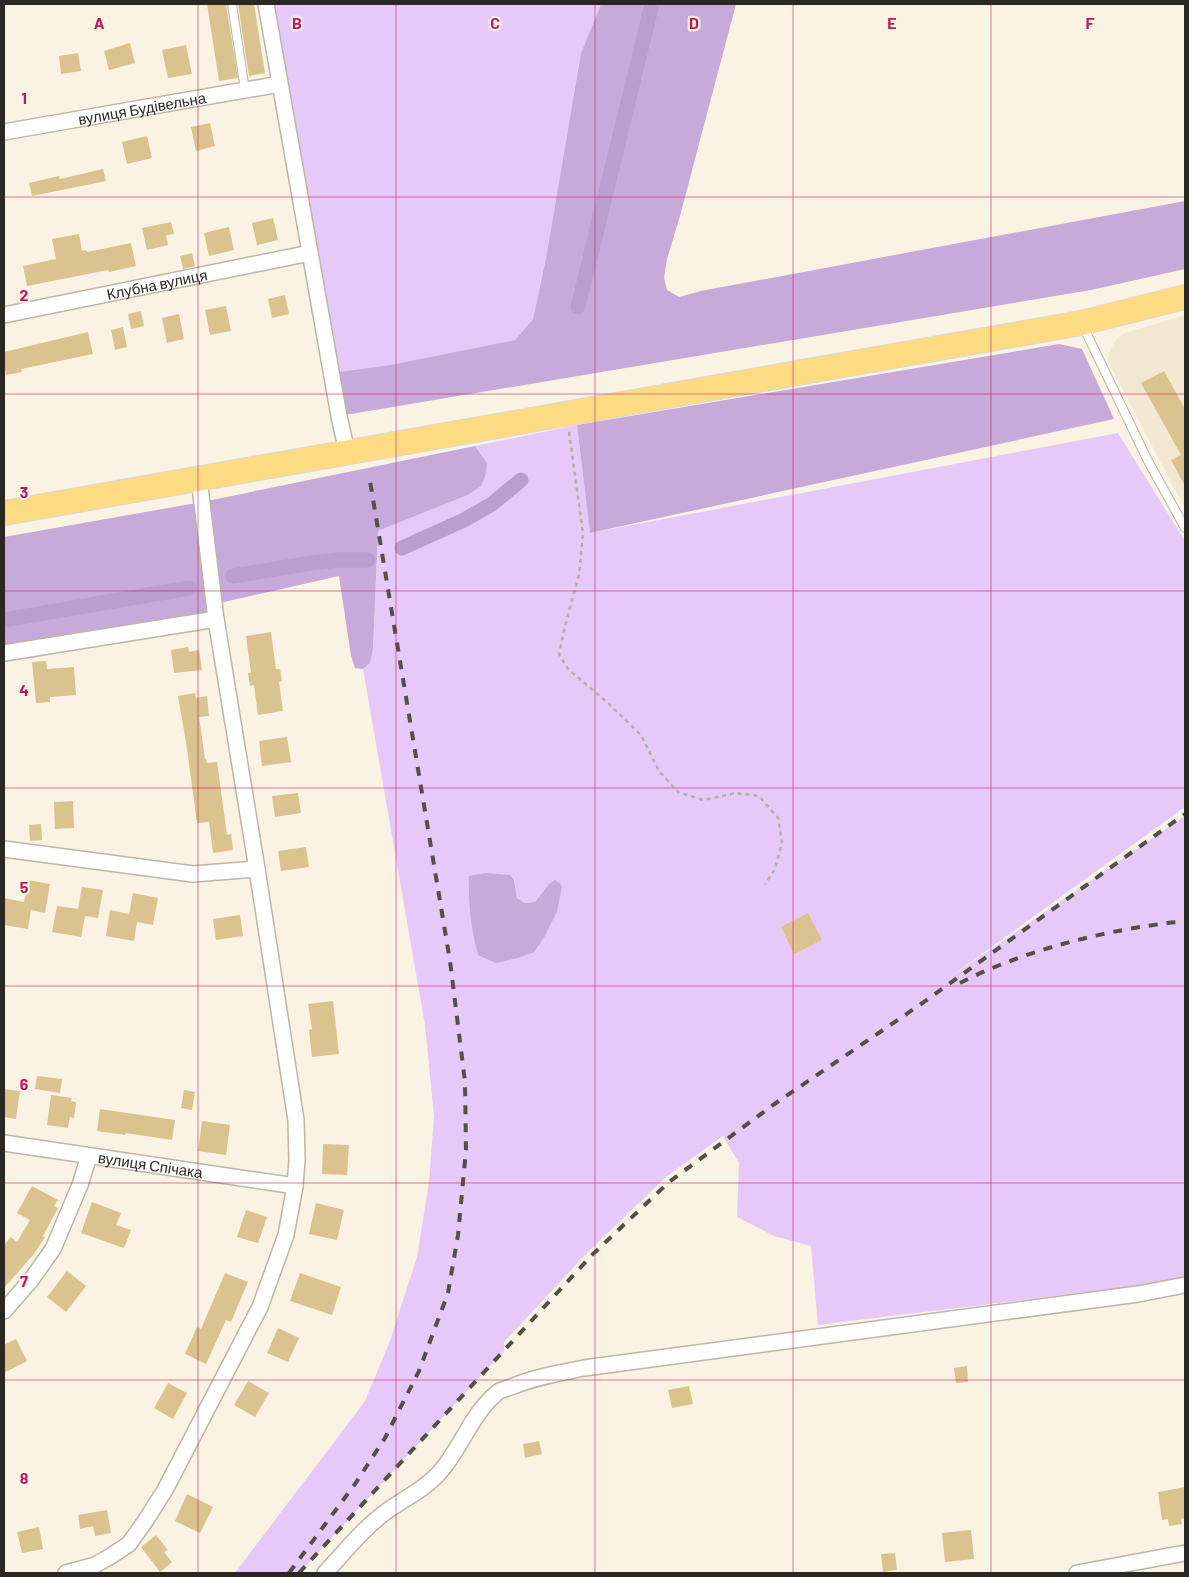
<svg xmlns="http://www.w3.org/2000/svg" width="1189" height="1577" font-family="Barlow,sans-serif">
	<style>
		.built { fill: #f2e8d1 }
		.green { fill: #e6c9f9; fill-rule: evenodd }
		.forest { fill: #c7aad9 }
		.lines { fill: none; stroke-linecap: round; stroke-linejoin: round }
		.canal { stroke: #bb9ecd; stroke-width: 15 }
		.building { fill: #dbc38f }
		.lane-casing { stroke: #bdb6a7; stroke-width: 10 }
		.street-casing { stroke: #bdb6a7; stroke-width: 18 }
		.primary-casing { stroke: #d9d8d7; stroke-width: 26 }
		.path { stroke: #b6afa3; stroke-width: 2.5; stroke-dasharray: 4 4; stroke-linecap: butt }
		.lane { stroke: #fff; stroke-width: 8 }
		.street { stroke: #fff; stroke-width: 15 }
		.primary { stroke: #fddb83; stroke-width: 24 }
		.rail { stroke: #545048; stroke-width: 4; stroke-dasharray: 9 9; stroke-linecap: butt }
		.grid { fill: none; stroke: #c2185b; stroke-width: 1; stroke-opacity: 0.55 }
		.labels { text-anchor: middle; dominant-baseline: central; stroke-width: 4.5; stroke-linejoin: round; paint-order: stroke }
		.street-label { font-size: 15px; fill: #2b2822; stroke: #faf2e2 }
		.grid-label { font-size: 16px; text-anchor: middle; font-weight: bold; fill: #c2185b; stroke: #faf2e2; stroke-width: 4.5; stroke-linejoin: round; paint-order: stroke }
	</style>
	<rect width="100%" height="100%" fill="#faf2e2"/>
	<!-- built -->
	<path class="built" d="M1185,315V509L1109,363L1108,358L1114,342L1122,334Z"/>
	<!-- green -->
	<path class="green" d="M266,4H601L581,53L546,258L533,319L515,340L390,365L331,373Z
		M577,425L590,533L1118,433L1185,541V807L946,980L1185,816V1277L1135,1286L818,1325L811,1246L774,1236L737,1217L739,1163L723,1136L666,1177L589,1251L504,1342V1351L299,1573H235L365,1401L390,1341L417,1257L429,1182L434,1116L425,1025L363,669L370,663L373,649L378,531L468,495L487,463L475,446ZM486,873L514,880L517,898L525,903L535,902L549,884L562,887L557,912L545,936Z"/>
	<!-- forest -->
	<path class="forest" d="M601,4H736L680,216L667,259L664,278L667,290L679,297L701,291L1185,201V269L1091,290L339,416L331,373L390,365L515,340L533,319L546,258L581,53Z
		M1059,344L1082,349L1114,419L590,533L577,425Z
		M475,446L487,463L486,474L481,486L468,495L378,531L373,649L370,663L363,669L355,668L351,656L339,576L215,604L216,618L4,655V537L202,502Z
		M486,873L510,875L514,880L517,898L525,903L535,902L549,884L555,880L560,883L562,887L557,912L545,936L534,952L518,958L496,963L478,955C471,928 468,903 469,876Z"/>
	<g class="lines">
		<!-- canal -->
		<path class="canal" d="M578,307L652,4
			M402,548L464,520L492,504L521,480
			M233,576L311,563L339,560H368
			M4,620L189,588"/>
	</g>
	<!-- building -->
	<path class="building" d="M207,4H226L238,78L219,81Z
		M238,4H254L265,73L249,76Z
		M130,43L135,63L109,70L104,51Z
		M186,45L192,74L168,78L162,50Z
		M78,53L81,71L61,74L59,56Z
		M210,123L215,146L196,151L191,127Z
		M147,136L152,158L127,164L122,142Z
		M103,169L106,181L32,196L29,183L59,176L60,179Z
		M273,218L278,240L257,245L252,223Z
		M171,222L174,234L166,235L168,245L147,250L142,228Z
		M229,227L234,250L209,256L204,233Z
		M79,234L82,251L86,250L87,252L131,243L136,266L109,272L108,270L27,286L23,266L56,259L52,239Z
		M192,253L195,266L183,269L180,256Z
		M285,295L289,314L272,318L268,299Z
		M226,306L231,331L210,335L205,310Z
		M141,311L144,326L131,329L128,314Z
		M179,314L184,339L167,343L162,318Z
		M123,327L127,347L115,350L111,330Z
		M88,332L93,354L21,369L22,372L6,375L4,363V352Z
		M1164,371L1185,409V486L1171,460L1181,455L1141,383Z
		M271,632L276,669H280L282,681L279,682L283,711L258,715L254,685L250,686L248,673H251L246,636Z
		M188,647L189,652L199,650L202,670L174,673L171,650Z
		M46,661L47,669L74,667L76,695L50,697V702L36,703L32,662Z
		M195,693L196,698L207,696L209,716L199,717L205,759H206L207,763L217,762L227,835L231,834L233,850L213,853L209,822L197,823L186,742L178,696Z
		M287,737L291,762L262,766L259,741Z
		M298,793L301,813L275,817L272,796Z
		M73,801L74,828L55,829L54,802Z
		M41,824L42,840L30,841L29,825Z
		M306,847L309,867L281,871L278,851Z
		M28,880L50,884L45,913L31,910L28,929L4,925V898L24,902Z
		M82,887L103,890L98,918L85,916L81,937L52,932L57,906L78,909Z
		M133,893L158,898L153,925L137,922L134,941L106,936L110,910L129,914Z
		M808,913L822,940L794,954L781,927Z
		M240,915L243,936L216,940L213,919Z
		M333,1001L339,1054L312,1057L309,1030L312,1029L308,1004Z
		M37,1076L62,1079L60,1093L35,1089Z
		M4,1089L20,1091L16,1119L4,1117Z
		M184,1090L195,1092L192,1110L181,1108Z
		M51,1095L72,1098L71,1101L76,1102L74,1118L70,1117L68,1128L47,1125Z
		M100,1109L175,1120L172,1140L126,1133L125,1135L97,1131Z
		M202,1121L230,1125L226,1155L198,1151Z
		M323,1144L349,1145L347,1175L322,1174Z
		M32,1186L58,1200L54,1206L58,1208L43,1236L45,1237L34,1254L4,1288V1245L11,1237L17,1242L30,1220L17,1213Z
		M92,1202L121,1213L116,1225L131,1230L124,1248L81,1233Z
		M316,1203L344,1210L337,1240L309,1234Z
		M246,1210L267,1217L258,1243L237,1237Z
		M67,1271L86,1286L66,1312L47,1297Z
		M225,1273L248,1282L231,1322L226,1320L206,1364L185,1354L197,1327L201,1329Z
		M300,1273L341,1287L332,1315L290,1301Z
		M278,1328L299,1338L288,1362L267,1353Z
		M16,1339L27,1361L4,1373V1345Z
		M967,1366L968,1382L956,1383L954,1368Z
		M248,1381L269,1393L255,1417L234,1405Z
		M168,1383L187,1393L173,1419L154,1408Z
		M689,1386L693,1404L672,1408L668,1390Z
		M539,1441L542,1454L525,1458L523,1444Z
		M1185,1487V1518L1181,1519L1182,1524L1169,1526L1168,1519L1162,1520L1158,1492Z
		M187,1494L213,1507L200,1533L175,1521Z
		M107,1510L111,1533L95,1536L93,1526L80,1529L78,1515Z
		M39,1527L43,1549L22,1553L17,1532Z
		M971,1530L974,1559L945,1562L942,1533Z
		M156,1535L168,1550L164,1552L172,1562L160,1572L141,1547Z
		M895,1553L897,1570L883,1572L881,1554Z"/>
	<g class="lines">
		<!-- lane casing -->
		<g class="lane-casing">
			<path id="lane" d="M232,4L245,90
				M1082,324L1147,459L1185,528"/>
		</g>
		<!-- street casing -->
		<g class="street-casing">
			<g id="street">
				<path d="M266,4L339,416L347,452"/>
				<path id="s1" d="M4,132L280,84"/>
				<path id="s2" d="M4,315L310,253"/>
				<path d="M4,653L216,619"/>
				<path d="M4,849L193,874L257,869"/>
				<path id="s3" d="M4,1143L295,1186"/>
				<path d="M4,1311L31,1280L53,1249L80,1185L89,1156"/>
				<path d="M66,1573L95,1565L111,1556L129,1544L146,1520L165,1490L260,1307L286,1235L295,1186L297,1160L296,1120L257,869L216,619L199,479"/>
				<path d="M325,1573C344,1553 363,1528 387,1511C404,1499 425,1489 439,1473C461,1449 471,1414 497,1393C500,1390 506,1389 511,1387C534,1377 560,1373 584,1368L1138,1294L1185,1285"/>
				<path d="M1077,1573L1185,1553"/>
			</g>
		</g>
		<!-- primary casing -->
		<g class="primary-casing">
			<path id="primary" d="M4,513L1081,323L1185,297"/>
		</g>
		<!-- path -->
		<path class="path" d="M569,432L583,533L579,575L566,622L559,654L568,669L607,702L641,735L659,771L678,792L703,800L736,793L759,796L778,818L782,843L775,869L765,884"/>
		<!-- lane -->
		<use href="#lane" class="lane"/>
		<!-- street -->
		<use href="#street" class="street"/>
		<!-- primary -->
		<use href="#primary" class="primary"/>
		<!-- rail -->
		<path class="rail" d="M960,983C1014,955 1086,935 1147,926C1160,924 1172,922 1185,922
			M289,1573L355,1484L385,1438L419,1371L448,1293L458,1235L466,1150L465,1082L450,961L369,475
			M299,1573L592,1255L669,1182L773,1105L924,1002L1185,814"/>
	</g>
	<!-- grid -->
	<path class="grid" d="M198,4V1573M396,4V1573M595,4V1573M793,4V1573M991,4V1573M4,197H1185M4,394H1185M4,591H1185M4,788H1185M4,986H1185M4,1183H1185M4,1380H1185"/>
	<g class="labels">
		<!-- street labels -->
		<g class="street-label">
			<text stroke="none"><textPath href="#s1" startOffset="140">вулиця Будівельна</textPath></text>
			<text stroke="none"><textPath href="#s2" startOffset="156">Клубна вулиця</textPath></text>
			<text stroke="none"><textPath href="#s3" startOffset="148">вулиця Спічака</textPath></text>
		</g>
	</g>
	<g class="grid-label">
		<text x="99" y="29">A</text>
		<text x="297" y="29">B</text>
		<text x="495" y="29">C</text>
		<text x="694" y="29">D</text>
		<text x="892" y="29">E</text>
		<text x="1090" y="29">F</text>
		<text x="24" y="104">1</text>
		<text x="24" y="301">2</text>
		<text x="24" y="498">3</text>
		<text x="24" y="696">4</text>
		<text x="24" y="893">5</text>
		<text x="24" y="1090">6</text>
		<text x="24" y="1287">7</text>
		<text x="24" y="1484">8</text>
	</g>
	<!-- border -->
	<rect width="1189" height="1577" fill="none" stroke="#2b2822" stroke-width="10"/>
</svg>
